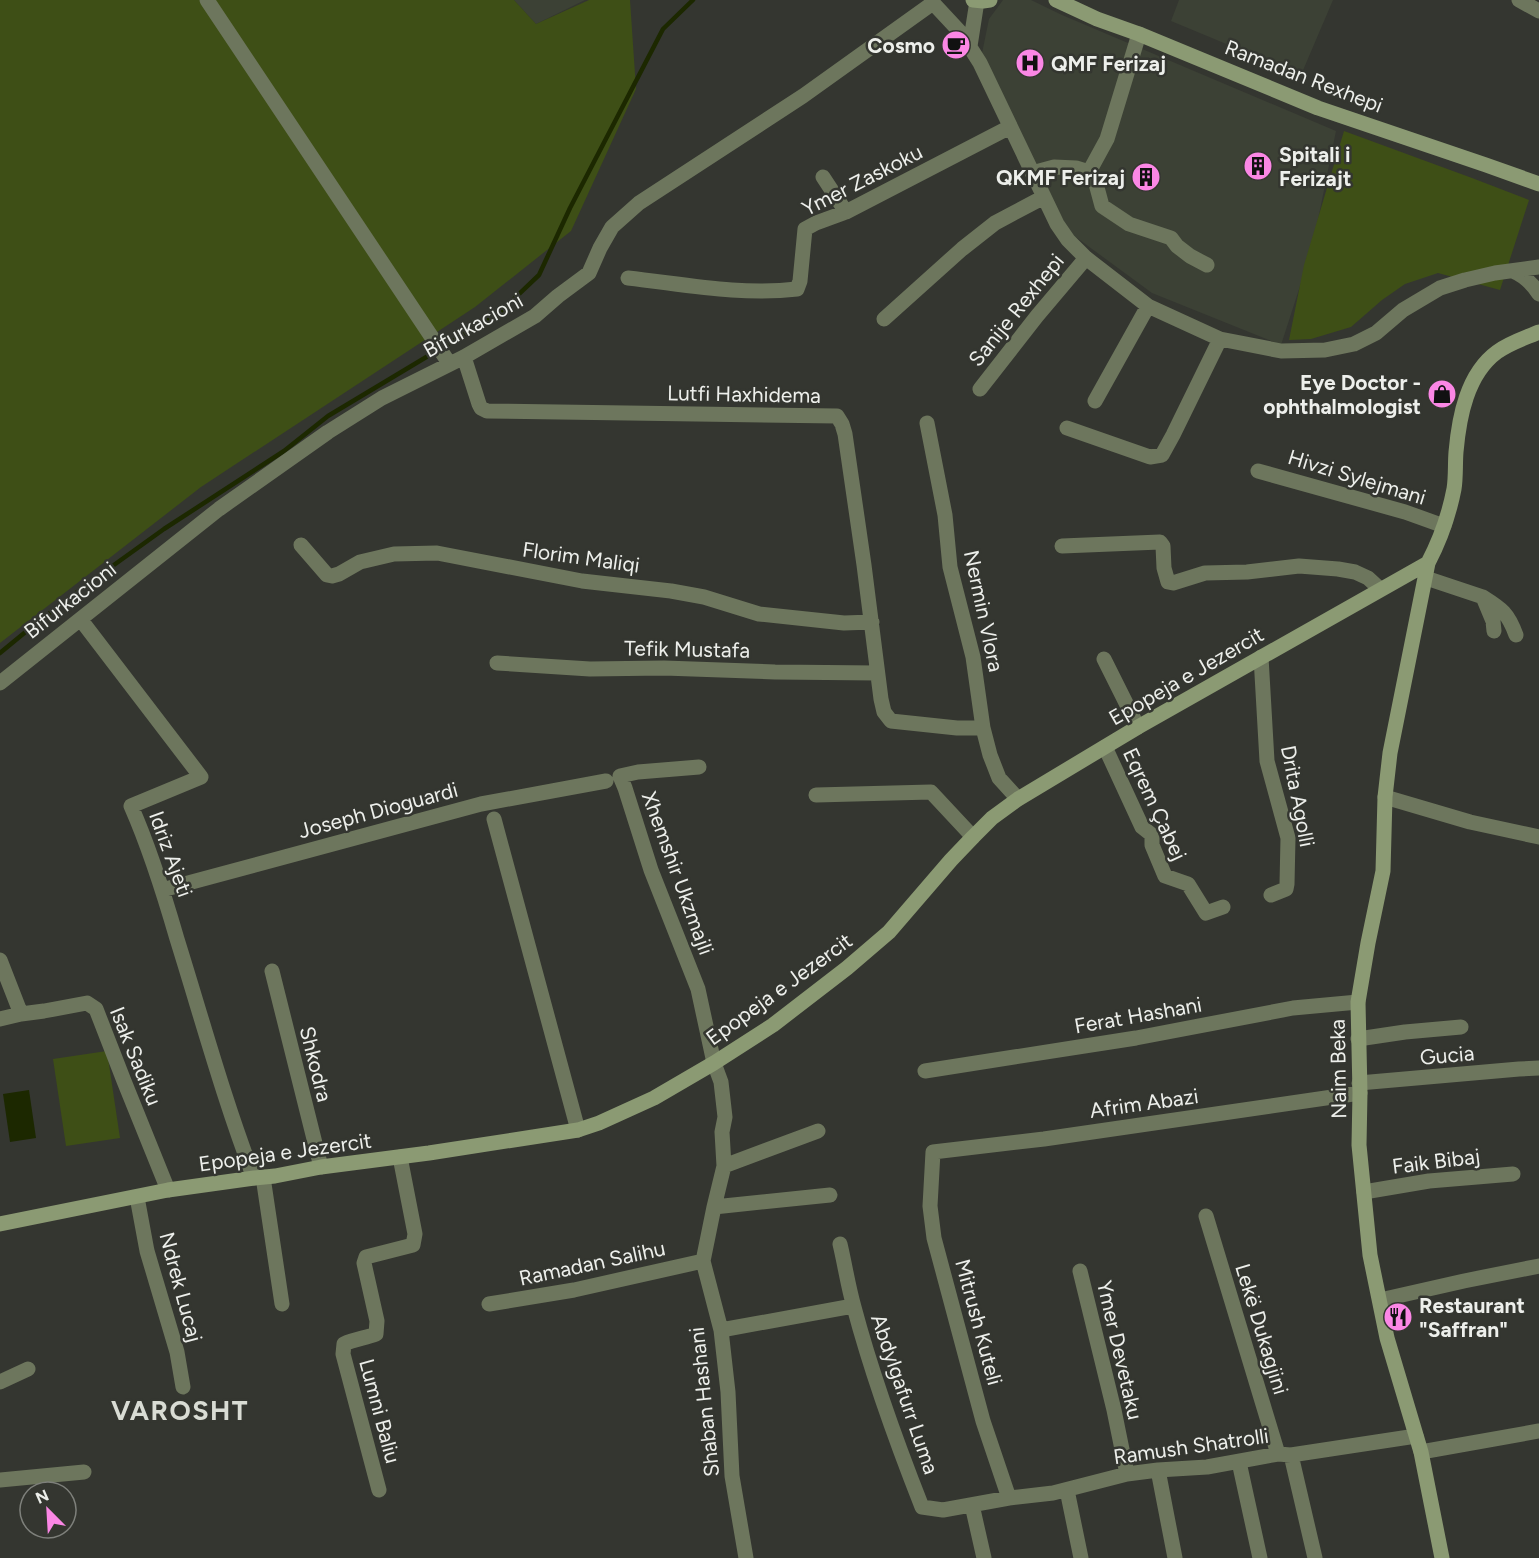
<svg xmlns="http://www.w3.org/2000/svg" width="1539" height="1558" font-family="Figtree,sans-serif">
	<style>
		.built { fill: #3c4135 }
		.green { fill: #3e4f16 }
		.water { fill: #1c2800 }
		.lines { fill: none; stroke-linecap: round; stroke-linejoin: round }
		.stream { stroke: #1c2800; stroke-width: 4.5 }
		.street { stroke: #6d765d; stroke-width: 15 }
		.secondary { stroke: #8b9a73; stroke-width: 15 }
		.labels { text-anchor: middle; dominant-baseline: central; stroke-width: 5; stroke-linejoin: round; paint-order: stroke }
		.poi-label { font-size: 21px; font-weight: bold; fill: #edefeb; stroke: #343630; text-anchor: end }
		.street-label { font-size: 21px; fill: #edefeb; stroke: #343630 }
		.district-label { font-size: 27px; font-weight: bold; letter-spacing: 1.5px; fill: #d9dcd4; stroke: #343630 }
	</style>
	<rect width="100%" height="100%" fill="#343630"/>
	<!-- built -->
	<path class="built" d="M514,0H585L536,24Z
		M1003,0H1031L1062,15L1336,131L1312,249L1281,345L1152,293L1073,235L1042,188L979,68L989,19Z
		M1179,0H1333L1301,75L1171,21Z"/>
	<!-- green -->
	<path class="green" d="M0,0H514L536,24L589,0H630L636,89L571,231L475,307L201,487L0,643Z
		M1344,131L1472,178L1529,200L1500,290L1438,273L1405,284L1382,300L1351,327L1311,339L1289,340L1304,265Z
		M107,1051L120,1138L66,1146L53,1059Z"/>
	<!-- water -->
	<path class="water" d="M29,1090L36,1138L10,1142L3,1094Z"/>
	<g class="lines">
		<!-- stream -->
		<path class="stream" d="M0,653L34,625L93,580L164,529L284,451L328,416L498,314L539,275L570,208L663,29L693,0"/>
		<!-- street -->
		<path class="street" d="M207,0L449,363
			M1519,0L1539,11
			M970,46L977,1
			M1089,172L1107,139L1139,34
			M1032,173L1054,167L1076,168L1089,172L1095,180L1102,206L1129,224L1171,238L1177,246L1190,256L1207,265
			M823,177L846,212
			M1513,271C1525,276 1532,283 1539,294
			M628,278C683,284 741,296 797,289L800,281L805,229L816,223L846,212L1010,127
			M884,319L962,249L995,223L1044,197
			M464,357L479,404L481,408L487,411L837,416L842,424L845,434L864,565L881,699L884,712L891,721L957,728H983
			M980,389L1037,316L1086,258
			M1095,401L1148,306
			M927,423L945,515L950,567L973,657L983,728L990,755L999,778L1018,799
			M1067,428L1150,457L1162,455L1173,435L1220,339
			M1258,471L1405,512L1444,526
			M301,545L327,575L332,576L339,574L360,562L394,554L437,553L582,581L671,591L704,597L759,614L844,623L872,622
			M1062,546L1160,542L1163,546L1164,568L1168,582L1173,583L1205,573L1247,572L1299,566L1338,569L1355,572L1368,578L1380,589
			M1426,578L1483,597L1493,621L1494,631
			M1483,597C1502,609 1508,613 1516,635
			M81,620L201,777L131,806C150,849 164,894 177,939C202,1019 224,1100 254,1178
			M1261,657L1267,761L1288,838L1287,884L1286,889L1271,895
			M1104,659L1138,727
			M497,663L590,669L664,668L775,672L877,673
			M0,683L219,509L328,432L382,398L464,357L535,316L558,296L589,273L600,248L612,227L639,203L803,96L933,3L961,33L980,63L1057,224L1068,240L1086,258L1148,306L1220,339L1281,351L1325,350L1354,344L1376,333L1403,310L1440,288L1465,280L1495,273L1539,267
			M1105,747L1142,827L1152,835V845L1165,876L1188,884L1206,913L1223,907
			M699,767L638,772L620,776L625,788L651,870L698,989L714,1063L721,1082L725,1117L722,1132L724,1166L714,1207L703,1261L721,1330L728,1392L732,1476L746,1558
			M816,795L931,792L973,837
			M1385,797L1470,822L1539,837
			M494,819L578,1130
			M162,890L481,804L606,781
			M0,960L21,1014L44,1011L87,1003L96,1009L124,1081L168,1190
			M272,971L321,1167
			M0,1019L21,1014
			M1358,1039L1405,1032L1461,1027
			M925,1071L1136,1038L1293,1008L1358,1002
			M1359,1083L1519,1069L1539,1068
			M724,1166L818,1131
			M263,1177L282,1304
			M1364,1192L1429,1181L1513,1174
			M137,1197L147,1251L177,1352L183,1387
			M714,1207L830,1195
			M1206,1216L1278,1454
			M840,1244C845,1265 848,1286 854,1307C872,1375 896,1441 922,1507L943,1510L1009,1498L1053,1493L1127,1474L1158,1470L1207,1467L1278,1454L1291,1455L1416,1436
			M1080,1271L1114,1410L1127,1474
			M1380,1300L1464,1281L1539,1266
			M489,1304L574,1290L703,1261
			M721,1330L853,1306
			M0,1382L28,1369
			M1421,1452L1539,1431
			M1291,1455L1315,1558
			M1239,1462L1260,1558
			M1158,1470L1175,1558
			M0,1480L84,1472
			M379,1490L343,1354L344,1344C354,1339 366,1338 376,1334L377,1321L364,1263L366,1257L413,1245L415,1234L400,1157
			M1067,1490L1081,1558
			M1009,1498L983,1421L934,1238L930,1206L933,1152L1044,1139L1360,1093
			M972,1505L984,1558"/>
		<!-- secondary -->
		<path class="secondary" d="M973,0L983,1L990,0
			M1056,0L1097,19L1139,34L1318,108L1486,165L1539,184
			M0,1224L168,1190L254,1178L275,1176L321,1167L429,1153L578,1130L599,1123L654,1098L714,1063L773,1025L847,968L889,932L951,860L973,837L992,818L1018,799L1138,727L1428,563
			M1442,1558L1421,1452L1387,1338L1370,1255L1359,1145L1360,1093L1358,1002L1368,943L1383,871L1385,797L1390,753L1428,563C1440,540 1449,515 1454,489C1456,477 1455,464 1456,452C1459,417 1467,374 1497,352C1509,343 1525,338 1539,332"/>
	</g>
	<!-- icons -->
	<defs>
		<g id="cafe-disc" transform="scale(1.5)"><circle r="9.5" fill="#fb87e5" stroke="#343630"/><path d="M-5.5-4.5H6V0H3Q3 3.5 0 3.5H-2.5Q-5.5 3.5-5.5 0ZM3-3.2v2h1.7v-2ZM-6 4.5H4V6H-6Z" fill="#111"/></g>
		<g id="hospital-disc" transform="scale(1.5)"><circle r="9.5" fill="#fb87e5" stroke="#343630"/><path d="M-5-5h3v3.5h4V-5h3V5h-3V1.5h-4V5h-3Z" fill="#111"/></g>
		<g id="building-disc" transform="scale(1.5)"><circle r="9.5" fill="#fb87e5" stroke="#343630"/><path d="M-4-6H4V6H1V3H-1V6H-4ZM-2.5-4.3h1.7v1.8h-1.7ZM.8-4.3h1.7v1.8H.8ZM-2.5-1h1.7V.8h-1.7ZM.8-1h1.7V.8H.8Z" fill="#111"/></g>
		<g id="shop-disc" transform="scale(1.5)"><circle r="9.5" fill="#fb87e5" stroke="#343630"/><path d="M-5-2.5h2.3a2.7 3.5 0 0 1 5.4 0H5L5.5 6h-11ZM-1.5-2.5h3a1.5 2.3 0 0 0-3 0Z" fill="#111"/></g>
		<g id="restaurant-disc" transform="scale(1.5)"><circle r="9.5" fill="#fb87e5" stroke="#343630"/><path d="M-5-6h1v4h1v-4h1v4h1v-4h1v5L-1.5 .5V6h-2V.5L-5-1ZM5-6V6H3V1.5H1.5Q1.5-4 5-6Z" fill="#111"/></g>
	</defs>
	<g fill-rule="evenodd">
		<use href="#cafe-disc" x="956" y="45"/>
		<use href="#hospital-disc" x="1030" y="63"/>
		<use href="#building-disc" x="1258" y="166"/>
		<use href="#building-disc" x="1146" y="177"/>
		<use href="#shop-disc" x="1442" y="394"/>
		<use href="#restaurant-disc" x="1398" y="1317"/>
	</g>
	<g class="labels">
		<!-- poi labels -->
		<g class="poi-label">
			<text x="935" y="45">Cosmo</text>
			<text x="1051" y="63" text-anchor="start">QMF Ferizaj</text>
			<text x="1279" y="154" text-anchor="start">Spitali i<tspan x="1279" dy="24">Ferizajt</tspan></text>
			<text x="1125" y="177">QKMF Ferizaj</text>
			<text x="1421" y="382">Eye Doctor -<tspan x="1421" dy="24">ophthalmologist</tspan></text>
			<text x="1419" y="1305" text-anchor="start">Restaurant<tspan x="1419" dy="24">"Saffran"</tspan></text>
		</g>
		<!-- street labels -->
		<g class="street-label">
			<text transform="translate(1304 76) rotate(21)">Ramadan Rexhepi</text>
			<text transform="translate(862 180) rotate(-27)">Ymer Zaskoku</text>
			<text transform="translate(1016 310) rotate(-51)">Sanije Rexhepi</text>
			<text transform="translate(473 325) rotate(-29)">Bifurkacioni</text>
			<text transform="translate(744 394) rotate(1)">Lutfi Haxhidema</text>
			<text transform="translate(1357 477) rotate(17)">Hivzi Sylejmani</text>
			<text transform="translate(581 557) rotate(8)">Florim Maliqi</text>
			<text transform="translate(70 600) rotate(-38)">Bifurkacioni</text>
			<text transform="translate(984 611) rotate(78)">Nermin Vlora</text>
			<text transform="translate(687 649) rotate(1)">Tefik Mustafa</text>
			<text transform="translate(1186 676) rotate(-30)">Epopeja e Jezercit</text>
			<text transform="translate(1298 796) rotate(79)">Drita Agolli</text>
			<text transform="translate(1155 804) rotate(65)">Eqrem Çabej</text>
			<text transform="translate(378 810) rotate(-15)">Joseph Dioguardi</text>
			<text transform="translate(171 854) rotate(70)">Idriz Ajeti</text>
			<text transform="translate(678 873) rotate(70)">Xhemshir Ukzmajli</text>
			<text transform="translate(779 989) rotate(-36)">Epopeja e Jezercit</text>
			<text transform="translate(1138 1015) rotate(-10)">Ferat Hashani</text>
			<text transform="translate(1447 1055) rotate(-5)">Gucia</text>
			<text transform="translate(136 1056) rotate(68)">Isak Sadiku</text>
			<text transform="translate(316 1064) rotate(76)">Shkodra</text>
			<text transform="translate(1338 1069) rotate(-91)">Naim Beka</text>
			<text transform="translate(1144 1103) rotate(-8)">Afrim Abazi</text>
			<text transform="translate(285 1152) rotate(-8)">Epopeja e Jezercit</text>
			<text transform="translate(1436 1161) rotate(-7)">Faik Bibaj</text>
			<text transform="translate(592 1263) rotate(-12)">Ramadan Salihu</text>
			<text transform="translate(181 1287) rotate(75)">Ndrek Lucaj</text>
			<text transform="translate(979 1322) rotate(75)">Mitrush Kuteli</text>
			<text transform="translate(1262 1329) rotate(73)">Lekë Dukagjini</text>
			<text transform="translate(1120 1350) rotate(77)">Ymer Devetaku</text>
			<text transform="translate(905 1394) rotate(71)">Abdylgafurr Luma</text>
			<text transform="translate(704 1402) rotate(-96)">Shaban Hashani</text>
			<text transform="translate(380 1411) rotate(75)">Lumni Baliu</text>
			<text transform="translate(1191 1446) rotate(-8)">Ramush Shatrolli</text>
		</g>
		<!-- district labels -->
		<g class="district-label">
			<text x="180" y="1410">VAROSHT</text>
		</g>
	</g>
	<!-- north arrow -->
	<g transform="translate(48 1510) rotate(336)"><circle r="28" fill="#343630" stroke="#7e807b" stroke-width="1.5"/>
	<path d="M0-4.5L10 22L0 15L-10 22Z" fill="#fb87e5"/>
	<text y="-9" font-size="16" font-weight="bold" text-anchor="middle" fill="#edefeb">N</text>
	</g>
</svg>
